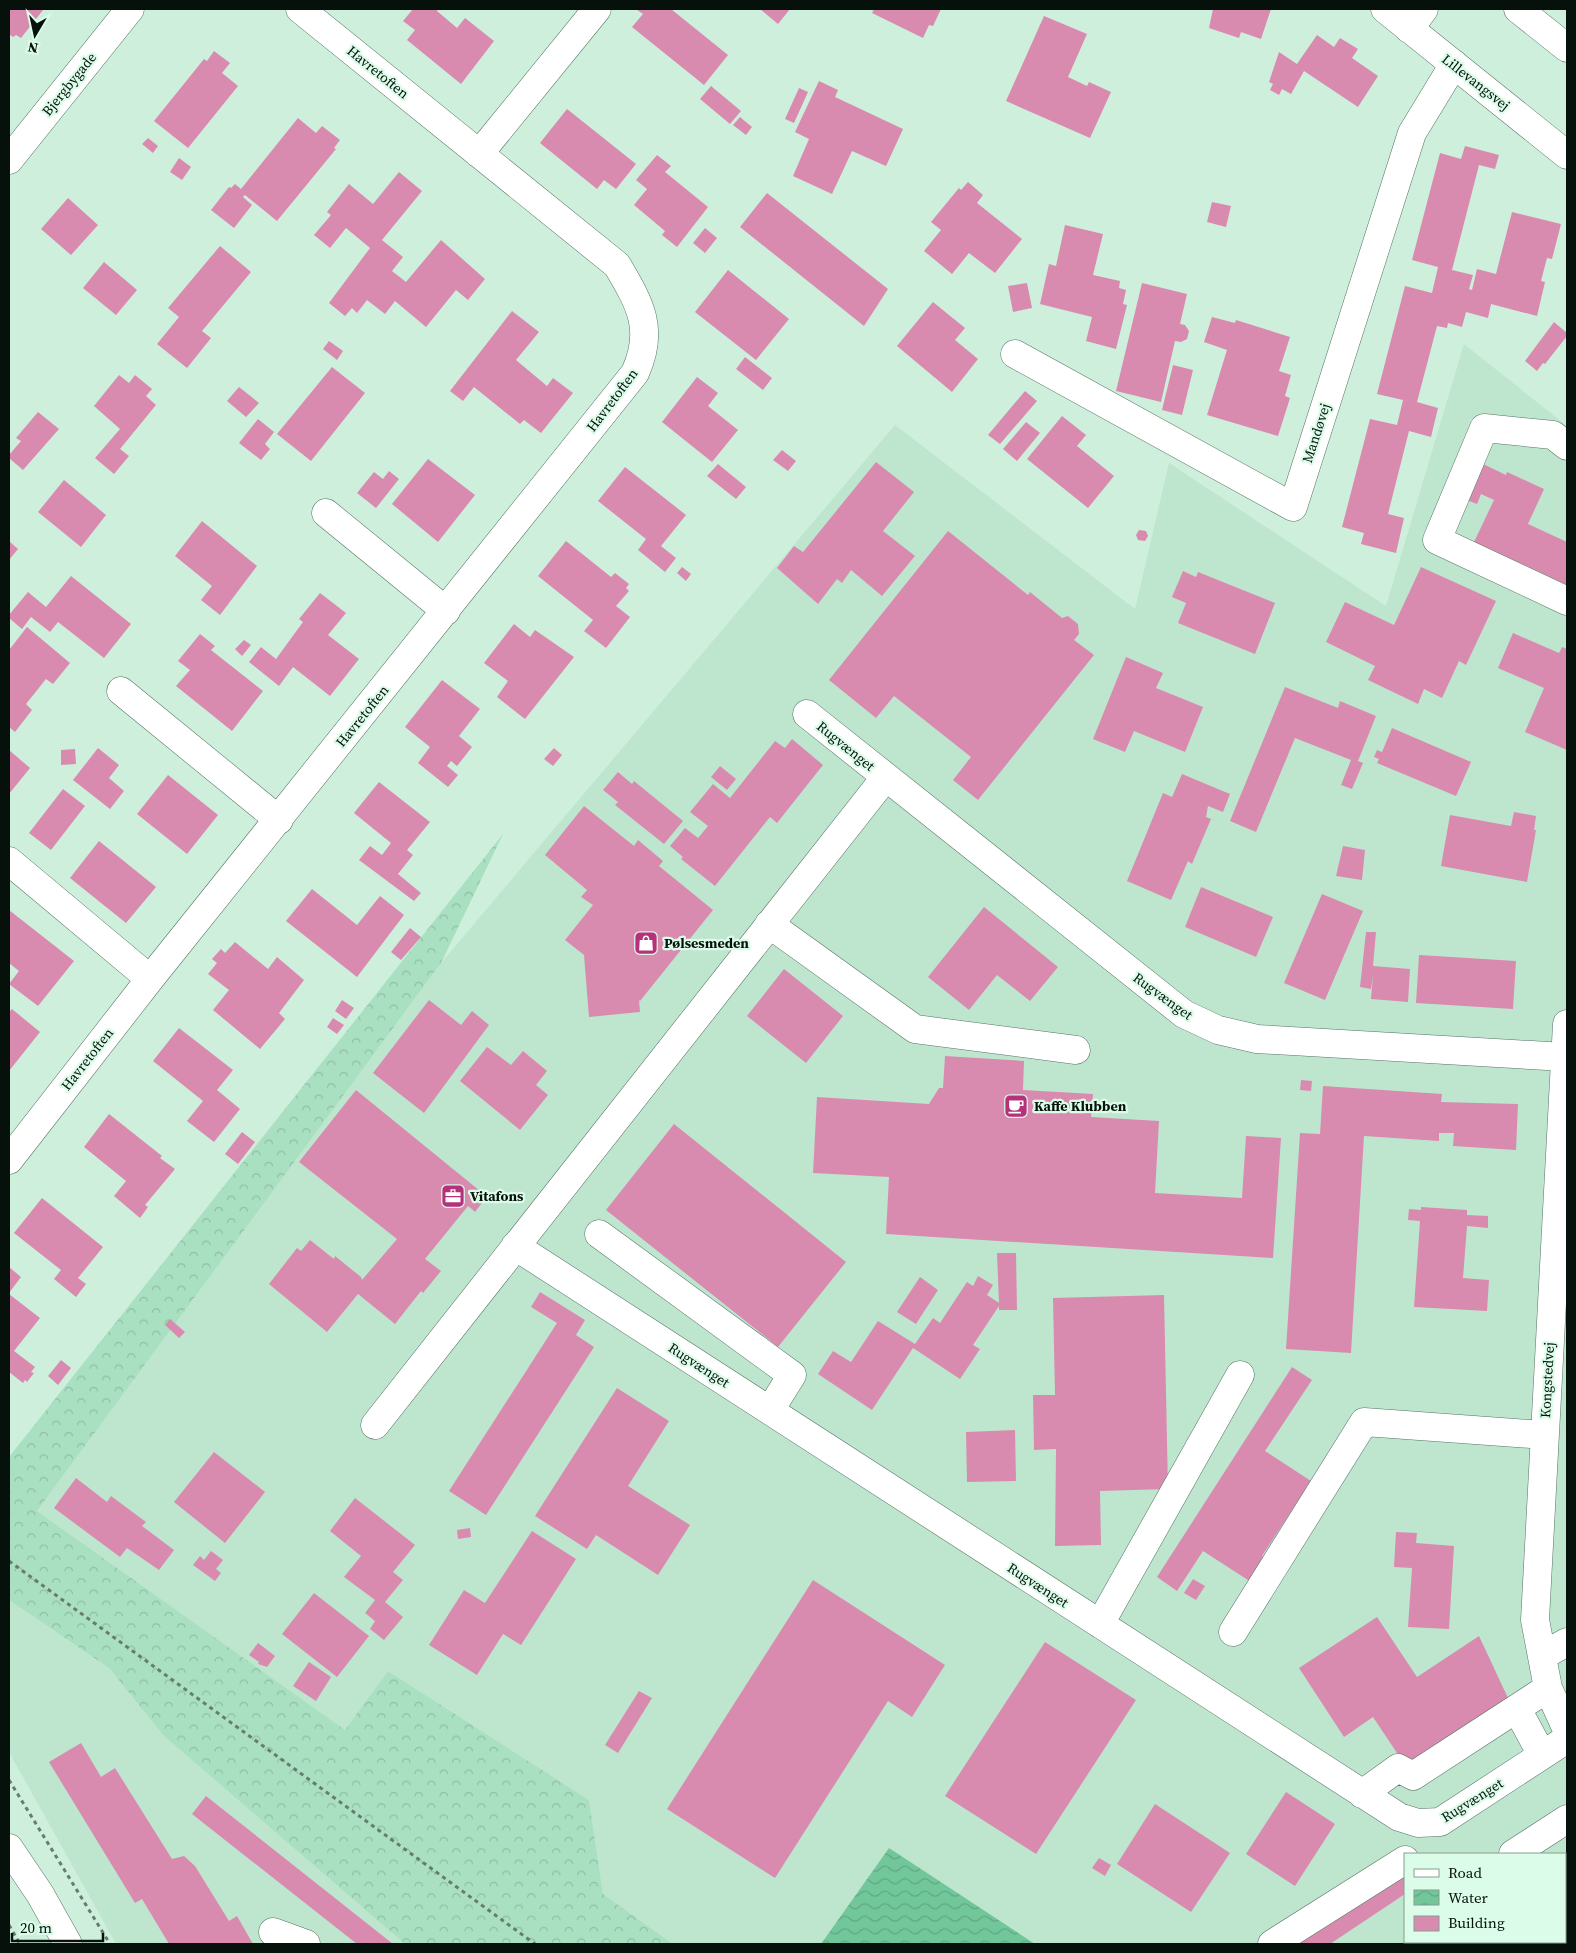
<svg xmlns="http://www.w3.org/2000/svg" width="1576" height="1953" font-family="'Source Serif 4',serif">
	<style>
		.built { fill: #bee6cf; fill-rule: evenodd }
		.forest { fill: url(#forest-crowns) }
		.water { fill: url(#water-waves) }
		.building { fill: #d98baf }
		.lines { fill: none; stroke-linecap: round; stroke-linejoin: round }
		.minor-casing { stroke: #567363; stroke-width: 29 }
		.path { stroke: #667c70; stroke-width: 3; stroke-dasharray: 4 4; stroke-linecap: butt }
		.minor { stroke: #fff; stroke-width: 28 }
		.labels { text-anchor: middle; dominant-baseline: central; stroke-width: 4.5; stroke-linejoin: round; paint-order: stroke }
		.street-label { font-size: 14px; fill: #06110b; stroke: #dbfce9 }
		.poi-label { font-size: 14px; font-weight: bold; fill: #06110b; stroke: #dbfce9; text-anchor: start }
	</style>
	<defs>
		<pattern id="forest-crowns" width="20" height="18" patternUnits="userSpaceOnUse" patternTransform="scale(1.25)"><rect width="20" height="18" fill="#a8e0c1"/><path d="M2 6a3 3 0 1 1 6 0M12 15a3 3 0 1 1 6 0" fill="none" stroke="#8fbfa4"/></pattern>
		<pattern id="water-waves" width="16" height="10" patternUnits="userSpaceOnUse" patternTransform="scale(1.25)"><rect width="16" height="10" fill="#71c69a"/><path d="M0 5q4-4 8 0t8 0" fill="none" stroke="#60a983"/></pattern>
	</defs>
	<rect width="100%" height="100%" fill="#ceefdc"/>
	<!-- built -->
	<path class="built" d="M1464,344L1567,426V1944H673L603,1894L589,1800L388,1671L346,1731L37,1511L441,963L895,425L1135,609L1169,463L1386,606ZM1405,1854H1565V1942H1405Z
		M9,1600L109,1668L164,1736L405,1944H116L9,1752Z"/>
	<!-- forest -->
	<path class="forest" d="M503,834L441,963L37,1511L345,1730L388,1671L589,1800L603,1894L673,1944H405L164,1736L109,1668L9,1600V1457Z"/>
	<!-- water -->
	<path class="water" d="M889,1848L1035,1944H821Z"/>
	<!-- building -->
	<path class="building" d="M9,9H41L43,10L21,38L16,35L13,37L9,34Z
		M413,9H438L437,11L457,28L465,18L494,41L461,84L407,40L415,30L403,21Z
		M636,9H671L728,55L704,85L632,27L643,14Z
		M760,9H790L778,24Z
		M874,9H941L933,26L929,25L923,38L872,13Z
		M1213,9H1271L1261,39L1241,32L1239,38L1209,28Z
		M1044,16L1087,34L1068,77L1087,86L1089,82L1111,92L1090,138L1006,101Z
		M1317,35L1334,47L1340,38L1358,49L1352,58L1378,76L1358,107L1304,71L1291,94L1282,89L1279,95L1270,90L1273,84L1269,82L1279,52L1297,64Z
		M214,51L230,63L222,73L238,86L188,148L154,121L204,59L207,61Z
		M819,81L838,90L835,97L903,129L886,166L852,151L832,194L793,176L809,139L795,132Z
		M711,86L741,111L730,124L700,99Z
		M799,88L808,92L794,123L785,119Z
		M567,109L636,164L616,189L604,180L597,189L540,143Z
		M740,117L752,127L746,135L733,125Z
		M298,118L316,133L322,126L340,140L334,148L336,149L277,221L245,195L243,197L252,205L234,228L211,210L229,187L231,188L235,184L241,189Z
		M148,138L158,146L153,153L142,144Z
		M1465,146L1499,155L1495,169L1479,165L1452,270L1473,275L1469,289L1472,290L1477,269L1496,274L1512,212L1561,224L1552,259L1547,258L1541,281L1545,282L1537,316L1491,304L1488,318L1466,312L1462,327L1448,323L1447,328L1437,326L1417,402L1438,408L1431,437L1409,431L1388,514L1404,518L1396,553L1361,544L1364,533L1342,527L1370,419L1397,425L1403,400L1377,394L1405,286L1432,293L1438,267L1412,260L1440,153L1461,159Z
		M657,155L671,166L665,172L708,207L677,247L662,235L665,231L634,205L647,189L636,180Z
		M179,158L191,167L182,180L170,172Z
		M399,172L422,191L382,240L403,257L392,271L406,282L441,240L485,279L468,300L456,290L426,327L395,301L385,314L367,300L357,313L352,308L345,316L329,303L370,248L346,228L330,248L314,235L331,215L327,212L349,184L373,204Z
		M968,182L983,195L977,203L1022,239L995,273L969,253L952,274L924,251L941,230L931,222L959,188L961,190Z
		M767,193L888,289L864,326L740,227Z
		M68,198L98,225L71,255L41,229Z
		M1212,202L1231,206L1226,227L1207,222Z
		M1065,225L1103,234L1093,275L1120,281L1119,288L1126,290L1123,304L1127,305L1116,349L1086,341L1092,317L1040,304L1049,264L1056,266Z
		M705,228L717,238L705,253L693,243Z
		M220,246L251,272L202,331L211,338L187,368L157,344L179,317L168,308Z
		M104,262L137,290L116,315L83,288Z
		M728,270L789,319L756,360L695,312Z
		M1027,283L1032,308L1013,312L1008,286Z
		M1142,283L1187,294L1180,324L1185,325L1189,331L1187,339L1181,342L1175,341L1161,402L1116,391Z
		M933,302L965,328L955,340L978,359L952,392L897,346Z
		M512,311L539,332L516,360L547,386L553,378L573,393L541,433L524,420L520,424L474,387L463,401L450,391Z
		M1212,317L1235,323L1236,320L1290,337L1279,371L1291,375L1285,396L1290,398L1278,436L1207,415L1227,350L1204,342Z
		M1554,322L1567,333V336L1545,364L1543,363L1537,371L1525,361Z
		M329,341L343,351L337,360L323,349Z
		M745,357L772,378L763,390L736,369Z
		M1173,365L1193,370L1182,415L1162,410Z
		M332,367L365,393L311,461L277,434Z
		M119,375L129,383L135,375L152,389L146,396L156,405L120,449L129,456L114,474L95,458L120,429L94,406Z
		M697,377L718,393L708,406L738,430L712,462L662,422Z
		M239,387L259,403L246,417L227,401Z
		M1025,391L1037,401L1000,444L988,435Z
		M38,412L59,429L23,470L9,458V455L21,441L16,438Z
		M1062,416L1086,435L1077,446L1114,476L1088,508L1027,459Z
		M258,419L274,432L265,444L270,449L261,460L239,443Z
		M1026,422L1040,433L1017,461L1003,449Z
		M782,450L796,461L788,471L773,460Z
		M428,459L475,495L438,542L392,504Z
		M876,462L914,492L883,531L915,556L882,596L851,570L842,583L837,579L818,604L777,568L794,546L806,554L803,552Z
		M1481,463L1506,475L1507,472L1544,489L1528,524L1567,542V585L1474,542L1494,500L1481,494L1477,504L1464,499Z
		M718,464L746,487L736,499L707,476Z
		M625,467L686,515L661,546L676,558L665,572L638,550L646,539L598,501Z
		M389,471L399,479L376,508L357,493L374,472L383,479Z
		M64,480L106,515L81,547L38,512Z
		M202,521L257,566L220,615L201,600L212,586L175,556Z
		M1139,530L1146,531L1148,536L1145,541L1138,540L1136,535Z
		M948,531L1028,595L1030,592L1062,618L1068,616L1078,624L1079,634L1074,640L1094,655L978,800L953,780L971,757L894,696L876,718L829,680Z
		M566,541L611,577L615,573L629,584L626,588L629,591L616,606L630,617L606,648L584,631L593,620L538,576Z
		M10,542L18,549L9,560V544Z
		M682,567L691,574L686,581L677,573Z
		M1421,567L1496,601L1466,665L1459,661L1442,698L1424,689L1418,704L1368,680L1375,666L1326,642L1345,602L1394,625Z
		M1183,571L1196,577L1198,572L1275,603L1255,654L1178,623L1186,603L1172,597Z
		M71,576L131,624L104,658L58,622L50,632L31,617L22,629L9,618V615L28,592L46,607Z
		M320,593L346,613L328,635L359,659L330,696L293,667L279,686L249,662L261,647L276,659L303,622L299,619Z
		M514,624L530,637L535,630L574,657L525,719L497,697L508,681L484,663Z
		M27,627L70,663L53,684L46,679L26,704L32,710L15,732L9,727V650Z
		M1513,633L1559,653L1562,647L1567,649V750L1525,732L1544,688L1498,668Z
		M200,634L215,646L211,650L263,691L232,731L176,686L190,670L178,661Z
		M244,640L251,645L242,656L235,649Z
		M1126,657L1163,673L1156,688L1203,707L1185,752L1134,731L1125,752L1093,739Z
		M442,680L480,709L459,736L472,747L457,766L451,761L447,766L458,775L448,787L418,763L430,747L405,727Z
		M1285,687L1338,708L1340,701L1376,716L1358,761L1363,763L1352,789L1341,785L1351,760L1295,738L1256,832L1230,821Z
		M1392,728L1471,762L1456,796L1377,763L1379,759L1374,757L1377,750L1382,752Z
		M792,739L823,765L777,823L770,817L715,886L681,859L683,857L670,846L685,828L698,838L708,826L690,812L713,784L730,798L775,741L785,748Z
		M98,748L119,765L109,778L124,791L110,809L73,780Z
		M554,748L562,755L553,766L544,759Z
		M75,749L76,764L61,765V750Z
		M9,750L30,768L9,794Z
		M720,766L736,779L727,790L711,777Z
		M618,772L632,784L634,781L683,821L664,844L615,805L618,802L603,790Z
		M1182,774L1230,794L1223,812L1208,806L1206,817L1211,819L1192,864L1188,861L1171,900L1127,881L1163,793L1172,797Z
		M168,775L218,815L187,854L137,814Z
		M379,782L430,822L407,850L413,855L398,874L421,893L414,901L359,860L370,846L382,855L391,843L354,813Z
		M63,789L85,806L51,850L29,833Z
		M584,806L634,846L638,840L663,861L659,866L713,910L640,1001L639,1000L640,1012L589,1017L584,955L565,940L593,905L581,897L587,890L545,855Z
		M1514,812L1536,816L1534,830H1536L1527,882L1441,866L1450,815L1511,826Z
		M99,841L156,887L126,923L70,878Z
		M1343,846L1365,850L1362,880L1336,876Z
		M1201,887L1273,917L1256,957L1185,927Z
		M312,889L357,925L380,896L404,915L357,977L286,921Z
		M1322,894L1363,911L1325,1000L1284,983Z
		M984,907L1058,967L1030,1001L997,975L969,1010L928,977Z
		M9,910L74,961L38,1006L9,984L19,971L9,963Z
		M410,928L421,937L401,960L391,952Z
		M1366,932H1376L1373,966L1410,969L1408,1002L1371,999L1373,975L1371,989L1360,987Z
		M235,942L268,969L277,957L304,980L279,1013L285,1019L260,1049L213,1010L229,990L208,974L217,963L212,959L221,949L225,953Z
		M1419,955L1516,961L1513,1009L1416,1003Z
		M784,969L843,1016L806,1063L747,1016Z
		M342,1000L354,1008L346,1019L335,1011Z
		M429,1000L461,1025L472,1011L489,1025L424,1113L373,1073Z
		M12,1009L40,1032L9,1071V1012Z
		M333,1018L344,1025L337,1034L327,1027Z
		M179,1028L233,1070L217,1090L240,1109L214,1142L187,1121L203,1101L153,1061Z
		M487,1047L511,1065L523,1051L547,1071L536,1085L548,1095L520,1130L460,1081Z
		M945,1056L1024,1061L1023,1090L1093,1094L1091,1117L1159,1121L1155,1193L1242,1198L1246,1136L1281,1138L1273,1258L886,1234L889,1177L813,1173L817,1097L929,1104L939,1088H943Z
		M1301,1080L1312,1081L1311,1091L1300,1090Z
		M1323,1086L1442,1094L1441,1102L1518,1104L1516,1150L1453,1146L1454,1133H1439V1141L1364,1136L1351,1353L1286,1349L1300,1133L1320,1134Z
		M356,1090L480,1191L478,1194L485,1199L475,1212L468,1206L425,1259L441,1271L423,1293L421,1291L395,1324L358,1294L327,1332L269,1284L297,1248L301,1251L310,1240L334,1259L335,1256L361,1277L362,1280L397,1239L299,1162Z
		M109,1114L162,1156L160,1158L175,1169L145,1205L148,1207L140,1218L114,1196L126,1181L84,1147Z
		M674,1124L846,1262L778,1347L606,1210Z
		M242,1132L255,1142L238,1164L225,1154Z
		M42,1198L103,1247L78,1278L86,1284L76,1297L54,1279L61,1270L14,1233Z
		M1421,1207L1467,1210V1215L1488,1216V1228L1467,1226L1463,1278L1489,1280L1487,1311L1414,1307L1420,1221L1408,1220L1409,1209L1421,1210Z
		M997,1253H1016L1017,1310H999V1306L973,1345L980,1349L960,1379L913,1348L872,1410L818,1374L833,1351L851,1362L878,1321L915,1344L933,1318L940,1323L967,1282L973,1286L978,1276L993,1285L987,1295L999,1303Z
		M9,1267L21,1277L9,1293Z
		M920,1277L938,1290L916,1324L897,1312Z
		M540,1292L585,1320L576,1335L594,1347L486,1515L449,1491L557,1323L531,1307Z
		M9,1294L40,1318L14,1351L35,1367L31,1372L34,1373L27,1382L25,1380L23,1383L9,1372Z
		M1164,1295L1168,1489L1100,1491L1101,1545L1055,1546L1056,1449L1034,1450L1033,1395H1055L1053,1298Z
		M170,1319L185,1332L179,1338L165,1325Z
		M61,1360L71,1368L58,1385L48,1376Z
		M1292,1367L1312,1380L1265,1451L1311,1481L1262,1556L1267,1558L1251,1582L1203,1551L1177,1591L1157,1577Z
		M617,1388L669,1421L628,1486L690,1525L658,1575L596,1535L587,1549L535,1516Z
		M1015,1430L1016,1481L967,1482L966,1432Z
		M214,1452L265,1492L225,1543L174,1502Z
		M76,1478L107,1502L111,1496L146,1522L142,1526L174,1550L159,1570L127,1548L120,1557L54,1508Z
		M355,1498L415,1545L393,1572L403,1580L385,1602L403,1617L384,1640L370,1629L375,1621L365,1613L375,1600L344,1577L361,1556L330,1531Z
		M470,1528L471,1537L458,1539L457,1530Z
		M532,1531L576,1559L521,1645L503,1634L477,1675L429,1645L464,1590L485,1603Z
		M1396,1532L1417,1533L1416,1543L1454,1546L1449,1629L1408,1627L1412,1568L1394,1567Z
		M211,1551L223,1560L216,1569L221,1573L215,1581L193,1565L200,1556L204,1560Z
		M1193,1579L1205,1586L1196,1600L1184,1593Z
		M813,1580L945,1665L912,1717L888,1701L775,1878L667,1809Z
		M314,1593L369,1636L337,1677L282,1634Z
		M1377,1617L1417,1677L1479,1636L1508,1698L1405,1765L1373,1717L1344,1737L1299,1668Z
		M1045,1642L1136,1700L1036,1854L945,1796Z
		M258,1643L275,1656L267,1667L258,1664L259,1662L249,1655Z
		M309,1662L331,1677L316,1701L293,1686Z
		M639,1691L652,1698L618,1753L605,1745Z
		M81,1743L101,1777L115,1768L172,1859L184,1856L195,1866L229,1921L237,1916L253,1944H169L142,1899L135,1903L49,1762Z
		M1286,1792L1335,1824L1295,1886L1246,1854Z
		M206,1796L393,1944H357L192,1814Z
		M1155,1804L1230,1853L1191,1912L1117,1864Z
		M1567,1853V1944H1428L1432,1942H1565V1854Z
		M1099,1858L1111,1865L1105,1876L1092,1868Z
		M1405,1874V1894L1330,1944H1298Z"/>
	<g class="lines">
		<!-- minor casing -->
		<g class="minor-casing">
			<path id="minor" d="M1385,9L1567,155
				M1518,9L1567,48
				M1409,29L1424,9
				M479,154L597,9
				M9,160L130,9
				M1015,354L1293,507L1412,133L1454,64
				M1567,446L1553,435L1484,428L1437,540L1567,601
				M326,513L446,611
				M121,691L279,820
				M807,714L1184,1014L1218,1030L1257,1039L1565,1057
				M9,861L150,979
				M769,924L915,1029L1076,1050
				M1567,1024L1535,1620L1548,1688L1567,1730
				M9,1160L150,979L635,373C655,329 640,304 617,265L300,9
				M599,1234L792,1375L770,1410
				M515,1246L1399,1817L1418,1823L1440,1822L1567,1739
				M375,1425L885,778
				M1100,1624L1240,1375
				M1233,1632L1364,1422L1544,1435
				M1542,1656L1567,1642
				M1517,1709L1542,1755
				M1362,1794L1398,1768L1413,1776L1548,1688
				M9,1848L40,1894L68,1944
				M1513,1854L1567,1819
				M273,1932L306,1944
				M1272,1944L1405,1860"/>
		</g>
		<!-- path -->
		<path class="path" d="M9,1561L535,1944
			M9,1780L110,1944
			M9,1925L20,1944"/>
		<!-- minor -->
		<use href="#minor" class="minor"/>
	</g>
	<!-- icons -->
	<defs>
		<g id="shop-square" transform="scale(1.25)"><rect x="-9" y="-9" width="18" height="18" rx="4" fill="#b5327b" stroke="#dbfce9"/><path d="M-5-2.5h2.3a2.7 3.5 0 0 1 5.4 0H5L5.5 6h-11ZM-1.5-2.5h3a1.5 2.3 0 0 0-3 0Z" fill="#fff"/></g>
		<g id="cafe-square" transform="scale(1.25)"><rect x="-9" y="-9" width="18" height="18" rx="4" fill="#b5327b" stroke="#dbfce9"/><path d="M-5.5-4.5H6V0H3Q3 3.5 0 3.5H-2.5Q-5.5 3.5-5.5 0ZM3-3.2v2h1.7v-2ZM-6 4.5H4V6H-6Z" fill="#fff"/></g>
		<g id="office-square" transform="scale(1.25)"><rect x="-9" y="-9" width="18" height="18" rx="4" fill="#b5327b" stroke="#dbfce9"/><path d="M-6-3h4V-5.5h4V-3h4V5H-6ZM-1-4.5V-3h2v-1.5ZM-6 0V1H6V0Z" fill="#fff"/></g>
	</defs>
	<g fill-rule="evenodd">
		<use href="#shop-square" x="646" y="943"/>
		<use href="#cafe-square" x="1016" y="1106"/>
		<use href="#office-square" x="453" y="1196"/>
	</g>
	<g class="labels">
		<!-- street labels -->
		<g class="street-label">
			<text transform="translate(378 72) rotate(39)">Havretoften</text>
			<text transform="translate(1476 82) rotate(38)">Lillevangsvej</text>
			<text transform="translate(69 84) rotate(-51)">Bjergbygade</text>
			<text transform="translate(612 400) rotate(-53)">Havretoften</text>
			<text transform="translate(1316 433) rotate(-72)">Mandøvej</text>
			<text transform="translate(362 716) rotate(-51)">Havretoften</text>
			<text transform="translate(846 746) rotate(39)">Rugvænget</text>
			<text transform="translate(1163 996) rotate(36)">Rugvænget</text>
			<text transform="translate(87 1059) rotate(-52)">Havretoften</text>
			<text transform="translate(699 1365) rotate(33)">Rugvænget</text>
			<text transform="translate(1547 1380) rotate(-87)">Kongstedvej</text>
			<text transform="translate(1038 1585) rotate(33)">Rugvænget</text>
			<text transform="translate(1472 1800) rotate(-32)">Rugvænget</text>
		</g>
		<!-- poi labels -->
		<g class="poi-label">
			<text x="664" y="943">Pølsesmeden</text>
			<text x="1034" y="1106">Kaffe Klubben</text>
			<text x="470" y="1196">Vitafons</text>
		</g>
	</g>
	<!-- border -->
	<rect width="1576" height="1953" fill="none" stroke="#06110b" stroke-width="20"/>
	<!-- legend -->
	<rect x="1404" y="1853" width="162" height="90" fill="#dbfce9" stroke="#869e90"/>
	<rect x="1414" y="1869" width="25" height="8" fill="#ffffff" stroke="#869e90"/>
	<text x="1448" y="1878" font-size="15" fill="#06110b">Road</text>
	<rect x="1414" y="1890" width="25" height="15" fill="url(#water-waves)" stroke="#869e90"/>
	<text x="1448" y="1903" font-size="15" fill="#06110b">Water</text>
	<rect x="1414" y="1916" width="25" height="15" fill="#d98baf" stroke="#869e90"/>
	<text x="1448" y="1928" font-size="15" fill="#06110b">Building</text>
	<!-- north arrow -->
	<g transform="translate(35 35) rotate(189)" stroke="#dbfce9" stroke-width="4" paint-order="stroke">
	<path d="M0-4L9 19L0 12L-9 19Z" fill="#06110b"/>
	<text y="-8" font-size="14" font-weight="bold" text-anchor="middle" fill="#06110b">N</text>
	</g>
	<!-- scale -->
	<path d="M12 1933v8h91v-8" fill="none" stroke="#06110b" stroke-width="2.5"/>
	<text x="20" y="1933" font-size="15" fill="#06110b" stroke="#dbfce9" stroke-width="4" paint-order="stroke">20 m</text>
</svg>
